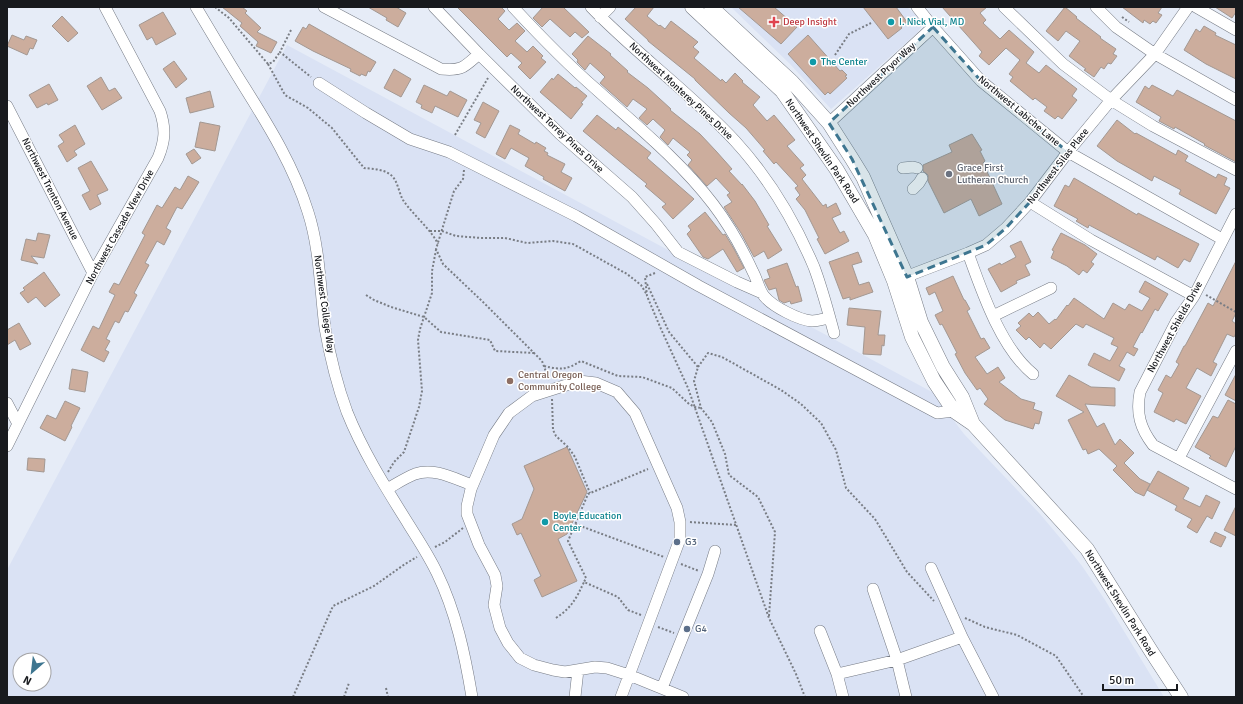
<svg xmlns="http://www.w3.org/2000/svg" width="1243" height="704" font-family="Signika,sans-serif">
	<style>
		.built { fill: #dae2f4; fill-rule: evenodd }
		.building { fill: #ccad9d; stroke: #a39892 }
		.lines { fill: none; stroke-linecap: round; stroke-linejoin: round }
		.minor-casing { stroke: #767b85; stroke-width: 12 }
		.major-casing { stroke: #767b85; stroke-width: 15 }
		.path { stroke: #797d84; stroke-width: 2; stroke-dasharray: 2 2; stroke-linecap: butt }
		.minor { stroke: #fff; stroke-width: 11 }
		.major { stroke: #fff; stroke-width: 14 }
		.marked { fill: #3e7690; fill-opacity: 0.2; stroke: #3e7690; stroke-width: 3; stroke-dasharray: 8 5; stroke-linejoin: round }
		.health-dot { fill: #e0444e; stroke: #fff; stroke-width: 1.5 }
		.culture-dot { fill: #0f9aa8; stroke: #fff; stroke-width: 1.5 }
		.worship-dot { fill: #6b7280; stroke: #fff; stroke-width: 1.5 }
		.education-dot { fill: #8d6e63; stroke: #fff; stroke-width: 1.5 }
		.service-dot { fill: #5c6f8a; stroke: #fff; stroke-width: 1.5 }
		.labels { text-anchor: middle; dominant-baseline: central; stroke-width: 3; stroke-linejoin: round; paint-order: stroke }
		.health-label { font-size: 10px; fill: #be3a42; stroke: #fff; text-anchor: start }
		.culture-label { font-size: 10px; fill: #0d838f; stroke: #fff; text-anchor: start }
		.street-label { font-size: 10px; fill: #181a1e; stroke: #fff }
		.worship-label { font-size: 10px; fill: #5b616d; stroke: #fff; text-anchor: start }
		.education-label { font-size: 10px; fill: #785e54; stroke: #fff; text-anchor: start }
		.service-label { font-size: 10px; fill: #4e5e75; stroke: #fff; text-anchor: start }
	</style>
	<rect width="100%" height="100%" fill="#e6ecf7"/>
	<!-- built -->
	<path class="built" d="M731,7H907L919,18L921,27L917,33L831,109L790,64Z
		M287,45L932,392L964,434L1040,514L1061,539L1082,566L1105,600L1164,697H7V570ZM20,660H44V684H20Z"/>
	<!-- building -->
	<path class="building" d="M222,7H242L247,11L245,13L261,28L257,32L277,42L271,53L256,46L258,42L240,26L242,23Z
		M368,7H396L406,13L398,27L386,20L387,18Z
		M457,7H501L505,11L498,19L509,30L517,23L525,31L515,41L527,52L533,46L543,56L541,58L546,62L530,79L518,67L522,63L511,53L507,57Z
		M543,7H563L589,32L582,38L575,32L570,37L550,19L542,27L533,18Z
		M636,7H654L647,16L659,26L660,25L665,29L671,21L698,42L693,47L699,52L694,58L721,81L722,79L726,83L735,73L743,81L742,82L760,97L753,105L767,121L774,115L795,140L787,146L804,165L800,168L806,175L802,179L823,206L826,204L827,208L836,203L841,214L832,218L840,233L844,231L849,241L825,254L817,239L819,238L805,210L796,199L800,195L795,188L798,186L776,162L774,164L763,151L765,150L746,128L729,113L695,80V79L648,41V40L625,19Z
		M738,7H774L797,27L781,44Z
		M863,7H896L907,22L901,27L902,28L888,39Z
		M942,7H987L980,13L986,20L983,23L1000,39L1009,30L1034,52L1026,63L1039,73L1046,65L1077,89L1072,96L1077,100L1062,119L1058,116L1055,119L1044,111L1047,107L1035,98L1033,100L1010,81L1013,77L1009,74L1020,60L1006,48L989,65L979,56L982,52Z
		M1065,7L1077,17L1076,18L1101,37L1100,38L1116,49L1113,54L1117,56L1111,64L1108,63L1104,69L1101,67L1094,77L1084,70L1086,69L1069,56L1080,41L1066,31L1058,41L1046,31Z
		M1122,7H1162L1158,13L1162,15L1156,23L1153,21L1150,24L1144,20L1143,23Z
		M1215,7H1236V12L1232,18Z
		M163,12L176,34L156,45L152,37L147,40L139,25Z
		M62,16L78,33L68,42L52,26Z
		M309,24L376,62L370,72L368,71L366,76L361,74L360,76L350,71L351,69L313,51L295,41L303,27L306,29Z
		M1204,26L1216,33L1215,35L1236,45V79L1206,64L1184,50L1196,29L1200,32Z
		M12,35L24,40L26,36L37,40L33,49L30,48L27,55L7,46Z
		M808,35L840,71L842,70L847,75L845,76L847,78L830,94L828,92L825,95L788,54Z
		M588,36L611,54L610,55L628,71L627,72L648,88L671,109L670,110L700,134L716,151L732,169L729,171L742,185V184L755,201L769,225L767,226L782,250L768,259L764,251L754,257L741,233L724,207L732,202L727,195L730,193L716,178L707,186L688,165L692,160L687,155L690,152L673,138L668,145L660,137L665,130L653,119L647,125L639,118L647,109L633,99L627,107L600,83L605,77L599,71L590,63L585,70L577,62L578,60L572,54Z
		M174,61L187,79L176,88L163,69Z
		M394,69L411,79L401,97L384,88Z
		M558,74L575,88L576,87L587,96L581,103L583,104L571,119L540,92L552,78L553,80Z
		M101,77L109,91L115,88L122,98L102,110L87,86Z
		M49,84L58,100L48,105L47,103L37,108L29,95Z
		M424,85L447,96L450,91L467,100L458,117L435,106L432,113L421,108L422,105L416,102Z
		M1152,85L1173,96L1177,90L1236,121V162L1204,145L1205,144L1175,127L1174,129L1159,121L1161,117L1136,102L1145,86L1149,89Z
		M210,91L214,107L190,113L186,98Z
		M483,102L499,111L485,138L476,133L481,123L474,120Z
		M597,115L616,130L618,127L651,153L647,158L694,199L673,219L662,207L666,204L645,186L647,184L583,131Z
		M1117,120L1135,134L1136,133L1176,155L1178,150L1188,156L1185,161L1216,178L1218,174L1227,178L1224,185L1230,188L1216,214L1179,194L1181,190L1154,176L1152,181L1140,174L1117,161L1097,146Z
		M200,122L220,126L215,151L195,147Z
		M75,125L85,144L74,151L77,155L67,162L58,146L64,142L59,135Z
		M510,125L520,130L518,134L535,144L536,142L546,148L544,151L548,153L547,155L565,164L561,172L572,178L565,191L543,179L544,177L525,166L529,158L511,148L505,159L496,154Z
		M972,134L982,150L980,151L985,161L983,163L1002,204L979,216L971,199L944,213L928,181V175L923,171V165L952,152L949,145Z
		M194,149L201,158L192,164L186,154Z
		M91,161L108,190L97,195L101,204L90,210L82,195L90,191L78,168Z
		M188,176L199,182L182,209L177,207L166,228L171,231L164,245L157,241L145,263L149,265L134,293L137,295L128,312L125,311L119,323L115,321L106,339L110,341L105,350L109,352L104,362L81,350L93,326L99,329L115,295L109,292L114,283L119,285L145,235L142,233L157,205L162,208L175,187L180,190Z
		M1074,178L1137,215L1138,213L1199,244L1190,262L1184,259L1178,268L1157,256L1155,260L1089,225L1088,228L1076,221L1078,219L1054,206L1065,185L1069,187Z
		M705,212L723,235L725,234L734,249L744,268L737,272L723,249L708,259L703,257L687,234L691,230L688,226Z
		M38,233L50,235L44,258L31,256L38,264L21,260L26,239L36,241Z
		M1061,233L1085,245L1097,254L1091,262L1094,264L1087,273L1083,270L1079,275L1067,266L1051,258L1054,251L1052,250Z
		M1021,241L1031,262L1025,265L1030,275L1016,281L1017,283L1001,292L988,269L1000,263L1001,265L1016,257L1010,246Z
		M858,252L862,262L852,265L859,285L869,282L873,292L850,300V297L843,299L829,262Z
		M1236,261V313L1232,321L1236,324V333L1234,337L1227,334L1213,362L1217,364L1211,376L1197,368L1186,388L1201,396L1186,424L1176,419L1174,422L1154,412L1163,393L1158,390L1166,375L1171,378L1179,364L1176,362L1184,346H1185L1208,303L1213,306Z
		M787,263L796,287L798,286L802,301L791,304L790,301L784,303L779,300L776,288L769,290L764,280L770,278L767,270Z
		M44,272L60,295L45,307L36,297L28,303L20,293L25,290L23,288Z
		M953,276L964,300H965L970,309L967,311L981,339L984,338L990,348L975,357L987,374L998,367L1005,378L999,382L1021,399L1035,403L1033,409L1042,412L1039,424L1035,423L1033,429L1005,420L984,404L988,399L980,388L977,390L965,373L955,354L957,353L942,324L940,325L935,315L943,311L935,292L929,295L926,288Z
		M1145,281L1168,294L1158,311L1155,309L1142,333L1141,332L1133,347L1138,349L1134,356L1127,352L1119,366L1125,369L1119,381L1088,365L1094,353L1110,361L1118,347L1111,344L1114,338L1086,324L1083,328L1076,324L1051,349L1044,343L1040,348L1029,337L1026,340L1016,330L1021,326L1018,323L1029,313L1033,317L1038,312L1049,324L1055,319L1056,320L1067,305L1068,306L1074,298L1104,319L1113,303L1125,310L1129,304L1142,311L1150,298L1139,292Z
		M849,308L881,311L878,335H885L884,346L882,345L881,355L863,354L865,327L847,325Z
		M19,323L31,344L20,350L15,340L7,345V330Z
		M72,369L88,372L85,392L69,389Z
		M1236,374V401L1225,395Z
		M1069,375L1091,387L1115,388V406L1085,404L1097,427L1104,423L1115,445L1120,439L1134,453L1124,463L1140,479L1150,484L1144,496L1135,492L1113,470L1117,466L1099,449L1088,454L1086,449L1083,450L1068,420L1084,412L1056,396Z
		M1228,400L1236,404V446L1226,467L1209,458L1211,456L1195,447L1213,416L1218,418Z
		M65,401L80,408L71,426L72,427L65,441L40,428L47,415L56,419Z
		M567,447L587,492L567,534L558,539L577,581L542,597L534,580L541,576L521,533L517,535L512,524L522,519L534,489L524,466Z
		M28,458L45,459L44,472L27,470Z
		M1158,471L1189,488L1183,499L1200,507L1206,495L1220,502L1212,519L1207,516L1197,533L1187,527L1192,519L1175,510L1177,506L1147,490Z
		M1236,506V536L1224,530Z
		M1215,532L1226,537L1221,547L1210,542Z"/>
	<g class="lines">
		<!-- minor casing -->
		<g class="minor-casing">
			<path id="minor" d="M196,7C212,34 228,61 245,88C270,128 294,167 308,212C320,249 320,289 325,328C330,356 337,385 347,412C363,452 386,488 409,525C419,541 429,556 437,573C456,612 465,655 472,697
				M324,7L441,69C463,71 464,67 479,54
				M434,7L479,54L560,134L632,197L656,224L678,252L737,282L762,293
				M513,7C540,36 567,64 597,90C637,126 680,161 713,204C729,225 742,248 753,272C757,279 759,290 764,296C773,307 799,320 812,321C817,321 824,319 829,318
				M591,7C636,54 691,93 735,141C768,177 795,222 814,267C822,288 828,311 834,333
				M917,7L933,27L981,81L1068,152L1222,239
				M1004,7L1063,64L1111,100L1153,126L1236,170
				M1096,7L1116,27L1155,54L1236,100
				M1196,7L1236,30
				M600,17L610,7
				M319,83L366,113L410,139L449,152L576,216L699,286L937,413L954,411
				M7,106L93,273
				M829,123L933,27
				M903,168L913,167L917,168
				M913,189L919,183L922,178
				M1030,202L1091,240L1194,296
				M1236,214L1194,296L1176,322L1140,392C1136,413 1140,428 1153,445L1236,489
				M968,253C982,292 1001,348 1033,374
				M900,279L968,253L986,245L1006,228L1030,202L1068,152L1111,100L1155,54L1188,7
				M993,316L1051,288
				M7,403L18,424
				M7,446L93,273L158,158C165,141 166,129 160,111L105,7
				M1179,458L1236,351
				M387,489C396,484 405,478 415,474C434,467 455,479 472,485
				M931,568L962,637
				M873,589L897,660L906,697
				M820,631L837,674L897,660L962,637L993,697
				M837,674L843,697
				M662,688L708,574L715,551
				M575,697L578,670
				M621,697L680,539V522L677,508L635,413L617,392L596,383L579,381L532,396L509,413L494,435L471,489L467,506V514L479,545L495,575L497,586L494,605L500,628L508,643L520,658L534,665L553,670L565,672L595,667L607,668L629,675L683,697"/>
		</g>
		<!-- major casing -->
		<g class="major-casing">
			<path id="major" d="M692,7L782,91L837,170L875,235L894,281L912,337L934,381L954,411L973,424L1087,549L1151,651L1181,697
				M711,7L792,82L829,123L852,159L863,177L907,277L921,322L943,367L962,397L973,424"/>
		</g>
		<!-- path -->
		<path class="path" d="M215,7L229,18L268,64L273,62L280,52
			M1122,17L1129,22
			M291,30L280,52L311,77
			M835,55L849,34L871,23
			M268,64L285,95L308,108L332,128L364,168C373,169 386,169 393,177C398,183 399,193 403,200C413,215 430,228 438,244
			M455,135L488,78
			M464,170L463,179L454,191L436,249L443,264L482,301L542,361L549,380
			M430,231H442L456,236L481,238H505L527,243L553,241L573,244L627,274L641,285L647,295
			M655,273L645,277L647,296L661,329L688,388L769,618L796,674L805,697
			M647,284L669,332L698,367L694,381L701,408L712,422L725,454L729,475L758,497L775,532L769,616
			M366,295L374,300L391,307L424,317L441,332L490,340L495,351L534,353
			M1206,295L1236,312
			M544,366C561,370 566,370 581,361L618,376L642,377L672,388L689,404L695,407L701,408
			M698,367L708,353L722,357L781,390L801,404L821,423L836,450L846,488L875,519L907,572L934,601
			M552,399L553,430L556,436L568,447L575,457L590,493
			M388,472L394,462L404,452L419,407L422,391L418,340L420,329L432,293V271L436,250
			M690,522L736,525
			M575,524L664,557
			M435,547L445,542L463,528
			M681,564L699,571
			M641,615L628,610L618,597L584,582L586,578L568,541L588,494L648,469
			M556,618C572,607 576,599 584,582
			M965,618L985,627L1017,635L1056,656L1084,697
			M658,627L674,633
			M386,688L388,697
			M293,697L333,606L374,586L405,564L417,557
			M344,697L349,683"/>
		<!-- minor -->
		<use href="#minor" class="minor"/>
		<!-- major -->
		<use href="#major" class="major"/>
	</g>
	<!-- marked area -->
	<path class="marked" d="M933,27L981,81L1068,152L1030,202L1006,228L986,245L907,277L852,159L829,123Z"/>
	<!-- markers -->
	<path class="health-dot" d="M772 16h4v4h4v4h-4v4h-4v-4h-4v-4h4z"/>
	<g class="culture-dot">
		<circle cx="891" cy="22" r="4"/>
		<circle cx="813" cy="62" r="4"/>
		<circle cx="545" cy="522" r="4"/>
	</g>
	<circle class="worship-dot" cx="949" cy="174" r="4"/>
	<circle class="education-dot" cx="510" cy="381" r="4"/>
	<g class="service-dot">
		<circle cx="677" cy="542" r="4"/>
		<circle cx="687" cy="629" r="4"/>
	</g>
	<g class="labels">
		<!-- health labels -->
		<g class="health-label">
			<text x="783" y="22">Deep Insight</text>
		</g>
		<!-- culture labels -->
		<g class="culture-label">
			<text x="899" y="22">I. Nick Vial, MD</text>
			<text x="821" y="62">The Center</text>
			<text x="553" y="516">Boyle Education<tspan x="553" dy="12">Center</tspan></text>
		</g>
		<!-- street labels -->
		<g class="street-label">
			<text transform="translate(881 75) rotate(-43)">Northwest Pryor Way</text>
			<text transform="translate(681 91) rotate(43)">Northwest Monterey Pines Drive</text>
			<text transform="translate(1019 111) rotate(40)">Northwest Labiche Lane</text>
			<text transform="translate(557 129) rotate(43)">Northwest Torrey Pines Drive</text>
			<text transform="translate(822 151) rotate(56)">Northwest Shevlin Park Road</text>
			<text transform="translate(1058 166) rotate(-52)">Northwest Silas Place</text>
			<text transform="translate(50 189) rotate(63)">Northwest Trenton Avenue</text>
			<text transform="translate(120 227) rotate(-61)">Northwest Cascade View Drive</text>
			<text transform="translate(324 304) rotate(82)">Northwest College Way</text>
			<text transform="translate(1175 327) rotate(-61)">Northwest Shields Drive</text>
			<text transform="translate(1120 603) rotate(58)">Northwest Shevlin Park Road</text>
		</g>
		<!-- worship labels -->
		<g class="worship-label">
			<text x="957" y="168">Grace First<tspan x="957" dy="12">Lutheran Church</tspan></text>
		</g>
		<!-- education labels -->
		<g class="education-label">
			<text x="518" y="375">Central Oregon<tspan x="518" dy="12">Community College</tspan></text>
		</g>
		<!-- service labels -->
		<g class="service-label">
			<text x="685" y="542">G3</text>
			<text x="695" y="629">G4</text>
		</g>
	</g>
	<!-- border -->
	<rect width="1243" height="704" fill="none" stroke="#181a1e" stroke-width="16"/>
	<!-- north arrow -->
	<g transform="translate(32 672) rotate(208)"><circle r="19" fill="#ffffff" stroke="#a3a3a5"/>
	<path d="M0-3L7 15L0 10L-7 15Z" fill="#3e7690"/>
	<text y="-6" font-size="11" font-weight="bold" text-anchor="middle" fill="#181a1e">N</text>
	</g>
	<!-- scale -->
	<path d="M1103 684v6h74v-6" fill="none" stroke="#181a1e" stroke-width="2"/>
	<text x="1109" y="684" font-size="12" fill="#181a1e" stroke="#ffffff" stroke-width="3" paint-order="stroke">50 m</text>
</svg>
